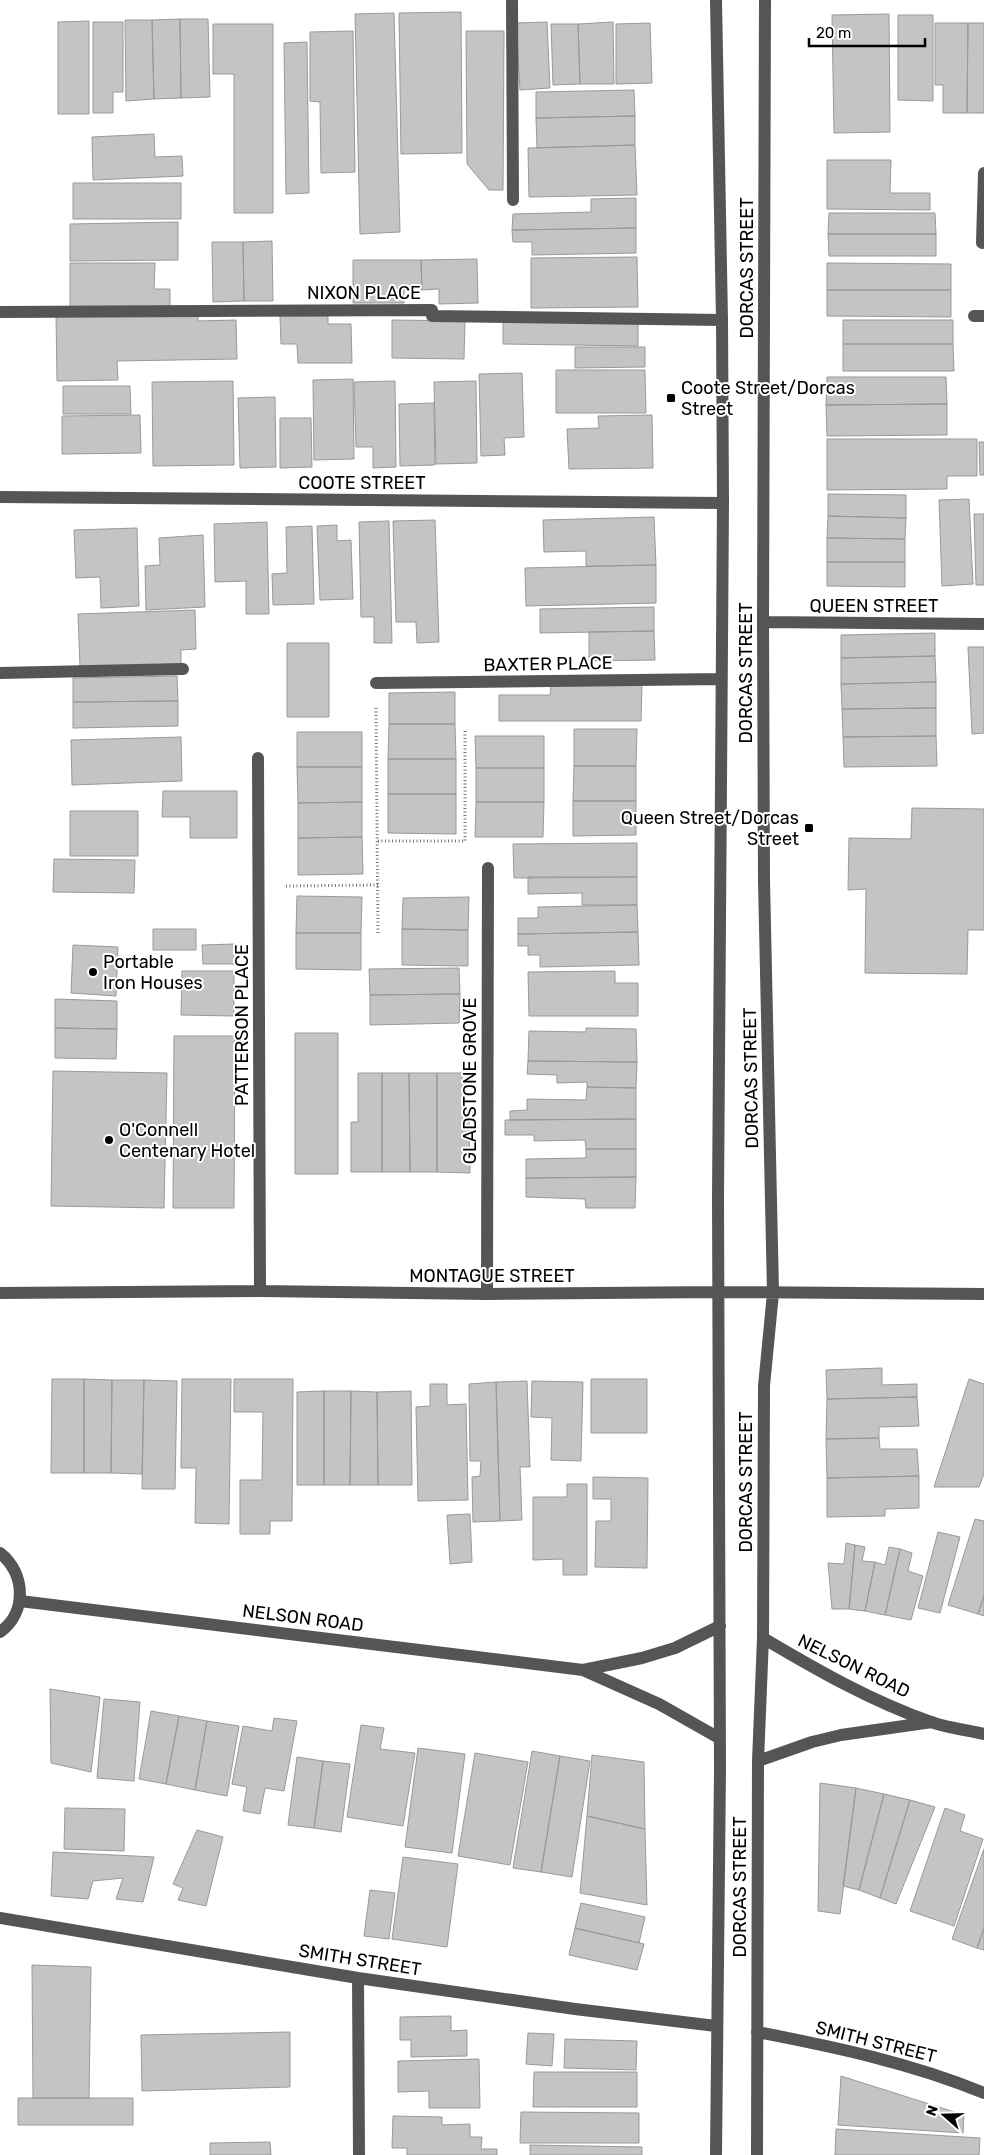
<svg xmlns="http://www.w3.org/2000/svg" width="984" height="2155" font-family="Rubik,sans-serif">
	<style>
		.building { fill: #c4c4c4; stroke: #999 }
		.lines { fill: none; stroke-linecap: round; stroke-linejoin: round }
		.path { stroke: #777; stroke-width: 3; stroke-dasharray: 1 2.5; stroke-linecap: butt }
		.minor { stroke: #555; stroke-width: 12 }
		.poi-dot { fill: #000; stroke: #fff; stroke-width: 2 }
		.labels { text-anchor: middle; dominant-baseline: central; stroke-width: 4; stroke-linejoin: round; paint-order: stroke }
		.street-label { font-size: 18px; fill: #000; stroke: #fff }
		.poi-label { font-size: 18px; fill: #000; stroke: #fff; text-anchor: start }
	</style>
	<rect width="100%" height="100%" fill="#fff"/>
	<!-- building -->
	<path class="building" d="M461,12L462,153L401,154L399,13Z
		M394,13L400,232L360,234L355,14Z
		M889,14L890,132L834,133L832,15Z
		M898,15H933V101L898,100Z
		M180,19H208L210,97L181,98Z
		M180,19L181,98L154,99L152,20Z
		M125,20H152L154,99L126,101Z
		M89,21V114H58V22Z
		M93,22H123V92H113V113H93Z
		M547,22L550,88L520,90L516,23Z
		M613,22L614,84H580L578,24Z
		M650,23L652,83L616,84V24Z
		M935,23H968L967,113H943V85H935Z
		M968,23H984V113H967Z
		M213,24H273V213H234V74H213Z
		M551,24H578L580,84L553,85Z
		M353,31L355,172L321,173L320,102L310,101V32Z
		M466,31H504L503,190H489L467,164Z
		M307,42L309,193L286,194L284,43Z
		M634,90L635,116L536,118V92Z
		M635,116V145L537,148L536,118Z
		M154,134L155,157L182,156L183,176L93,180L92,137Z
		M635,145L637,195L529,197L528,148Z
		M827,160H891L890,193H930V210L827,209Z
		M73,183H181V219H73Z
		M636,198V228L512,230L513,214L591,212V199Z
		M829,213H935L936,234H828Z
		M178,222V260L70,261V224Z
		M636,228V253L532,255V242H513L512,230Z
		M828,234H936V256H829Z
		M272,241L273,301H244L243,242Z
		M212,242H243L244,301L213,302Z
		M637,257L638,307L531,308V258Z
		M477,259L478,303L439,304V289L422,290L421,260Z
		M353,260H421L422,290H404V303H353Z
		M70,263H155L154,289H170V308H70Z
		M827,263L951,264V290H827Z
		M827,290H951V317L827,316Z
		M198,312V321L236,320L237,359L117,361L118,380L57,381L56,315Z
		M280,316H328V324H351L352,363H298L297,344H281Z
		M392,320L465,321L464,359L392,358Z
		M843,320H953V344H843Z
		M503,321L638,323V346L503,344Z
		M843,344H953L954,371H843Z
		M575,347H645V367L575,368Z
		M556,370H645L646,413H556Z
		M522,373L524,437L504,438L505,455L481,456L479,374Z
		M827,377H946L947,404L826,405Z
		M353,379L354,459L314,460L313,380Z
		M233,381L234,465L153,466L152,382Z
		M395,381L396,467L373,468V447H356L354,382Z
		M476,381L477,463L436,464L434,382Z
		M63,386H130L131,414H63Z
		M275,397L276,467L240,468L238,398Z
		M434,403L435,465L400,466L399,404Z
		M947,404V435L827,436L826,405Z
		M140,415L141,453L62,454V416Z
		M652,415L653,468L569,469L567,429L599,428L598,416Z
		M280,418H311L312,467L280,468Z
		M827,439H977V476H947V489L827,490Z
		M979,442H984V475H980Z
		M828,494L906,495V518L828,516Z
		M969,499L973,584L942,586L939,500Z
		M974,514H984V585H976Z
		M828,516L906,518L905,539L827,538Z
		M654,517L656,565L586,566V551L544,552L543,520Z
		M435,520L439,642L417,643L416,622H396L393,521Z
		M389,521L392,643H374V617H361L359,522Z
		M267,522L269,614H246V581L215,582L214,524Z
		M337,525V541L351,540L353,599L320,600L317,526Z
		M312,526L314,604L273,605L272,574L287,573L286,527Z
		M137,528L139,606L101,608L100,577L76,578L74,530Z
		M203,535L205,607L146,610L145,566L160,565L159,538Z
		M827,538L905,539V562H827Z
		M827,562H905V587L827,586Z
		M656,565V603L526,606L525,568Z
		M654,607V631L540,633V609Z
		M195,610L196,649L181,650V664L80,667L78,614Z
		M654,631L655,660L589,661V632Z
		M935,633V656L841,658V635Z
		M287,643H329V717H287Z
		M968,647H984V733L972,734Z
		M935,656L936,682L841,684V658Z
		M177,676L178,701L73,702V678Z
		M936,682V708L842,709L841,684Z
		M551,685H642L641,721H499V695H550Z
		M455,692V724H389V693Z
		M178,701V726L73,728V702Z
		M936,708V736L843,737L842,709Z
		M389,724H455L456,759H388Z
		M574,729H637L636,766H574Z
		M297,732H362V767H297Z
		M475,736H544V768H476Z
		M936,736L937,766L844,767L843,737Z
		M181,737L182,781L72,785L71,740Z
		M388,759H456V794H388Z
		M574,766H636V801H573Z
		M297,767H362V802L298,803Z
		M476,768H544V802H476Z
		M163,791H237V838H190V817H162Z
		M388,794H456V834L388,833Z
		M573,801H636V835L573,836Z
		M362,802V837L298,838V803Z
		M476,802H544L543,837H475Z
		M912,808L984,809V930H968L967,974L865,973L866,889L848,890L849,838L911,839Z
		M70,811H138V856H70Z
		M362,837L363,874L298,875V838Z
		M637,843V877L514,878L513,844Z
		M54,859L135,860L134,893L53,892Z
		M528,877H637V905H582V893L528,894Z
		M297,896L362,897L361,933H296Z
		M469,897L468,930L402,929L403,898Z
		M637,905L638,932L518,934V918H538V907Z
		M153,929H196V950H153Z
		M402,929L468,930V966L402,965Z
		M638,932L639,965L540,967V955H528V946H518V934Z
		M296,933H361V970L296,969Z
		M234,944V964H203L202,945Z
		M73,945L118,947L116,996L71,993Z
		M459,968L460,994L370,995L369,969Z
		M182,971H234V1016L181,1015Z
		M615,971V983H638V1016H529L528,972Z
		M460,994L459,1023L370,1025V995Z
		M55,999L117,1001V1029L55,1028Z
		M55,1028L117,1029L116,1059L55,1058Z
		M586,1028L636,1029L637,1062L528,1061L529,1031L586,1032Z
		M295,1033H338V1174H295Z
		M174,1036H235L234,1208H173Z
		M528,1061L637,1062L636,1088L587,1087V1082L557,1083V1075L527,1074Z
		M53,1071L167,1073L164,1208L51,1206Z
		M358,1073H382V1172H351V1122H358Z
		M382,1073H409L410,1172H382Z
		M409,1073H437V1172H410Z
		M437,1073H462L463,1120H469L470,1173L437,1172Z
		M587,1087L636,1088V1119L510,1120V1111L527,1110V1099L586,1100Z
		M636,1119V1149H586L585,1140L534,1141V1135H505V1120Z
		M586,1149H636V1177L526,1178V1159L586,1158Z
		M636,1177L635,1208H586L585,1199L526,1197V1178Z
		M882,1368V1385L917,1384V1397L827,1399L826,1370Z
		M52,1379H84V1473H51Z
		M84,1379L112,1380L111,1473H84Z
		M182,1379H231L229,1524L195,1523L196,1468H181Z
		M234,1379H293L292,1521H270V1534H240V1480H262L263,1412H234Z
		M591,1379H647V1433H591Z
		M969,1379L984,1384V1474L979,1487H934Z
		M112,1380H144L142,1474L111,1473Z
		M144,1380L177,1381L175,1489H142Z
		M527,1381L530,1467H520L522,1520L500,1521L496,1382Z
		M532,1381L583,1382L581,1461L551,1460L552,1418L531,1417Z
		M496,1382L500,1521L473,1522L472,1477L480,1476L481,1461H470L469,1384Z
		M430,1384H447V1405L466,1404L468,1500L418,1501L416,1407L430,1406Z
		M324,1391V1485H297V1392Z
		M324,1391H351L350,1485H324Z
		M351,1391L377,1392L378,1485H350Z
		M411,1391L412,1485H378L377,1392Z
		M917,1397L919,1426L879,1427V1438L826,1439L827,1399Z
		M879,1438L880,1449H917L919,1476L827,1478L826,1439Z
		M919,1476V1508L885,1509V1516L827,1517V1478Z
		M593,1477L648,1478L647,1568L595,1567L596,1521H611V1499H593Z
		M567,1484H587V1575H563V1559L533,1560V1497H567Z
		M470,1514L472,1562L450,1564L447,1515Z
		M975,1519L984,1521V1595L978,1614L948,1605Z
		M938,1532L960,1537L940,1613L918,1608Z
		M846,1543L855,1545L849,1609H832L828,1563L844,1564Z
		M855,1545L865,1547L862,1561L875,1562L865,1611L849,1609Z
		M889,1547L900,1549L885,1615L865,1611L875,1562L885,1565Z
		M900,1549L912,1553L908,1571L923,1576L911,1620L885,1615Z
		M984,1595V1616L978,1614Z
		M50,1689L100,1697L91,1772L51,1763Z
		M104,1699L140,1702L134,1781L97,1778Z
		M151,1711L179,1716L166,1784L139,1779Z
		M179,1716L207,1721L195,1790L166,1784Z
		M274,1718L297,1721L284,1791L265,1788L260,1814L243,1811L247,1787L232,1784L243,1726L272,1731Z
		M207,1721L239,1726L227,1796L195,1790Z
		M361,1725L384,1728L380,1749L415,1753L403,1826L347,1817Z
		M418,1748L465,1754L452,1853L405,1847Z
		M532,1751L560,1756L541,1872L513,1868Z
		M475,1753L528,1762L510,1865L458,1856Z
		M592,1755L644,1762L645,1829L587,1816Z
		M560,1756L590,1761L572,1877L541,1872Z
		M297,1757L323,1761L314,1828L288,1825Z
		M323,1761L350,1764L341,1832L314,1828Z
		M820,1783L856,1788L840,1914L818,1911Z
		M856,1788L884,1794L859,1890L843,1886Z
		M884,1794L910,1800L880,1898L859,1890Z
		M910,1800L935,1807L896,1904L880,1898Z
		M65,1808L125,1809L124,1851L64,1849Z
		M945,1808L965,1815L960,1831L983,1839L954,1926L910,1911Z
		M587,1816L645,1829L647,1905L580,1893Z
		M197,1830L223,1837L206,1906L178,1900L183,1888L173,1884Z
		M984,1849V1928L977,1948L952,1939Z
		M53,1852L154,1857L143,1902L116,1899L123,1878L93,1881L88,1899L51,1896Z
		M403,1857L458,1864L447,1947L392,1939Z
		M370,1890L395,1893L389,1939L364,1936Z
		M581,1903L645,1917L639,1943L575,1928Z
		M575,1928L644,1944L637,1970L569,1955Z
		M984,1928V1950L977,1948Z
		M32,1965L91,1967L89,2098H33Z
		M451,2016V2031L467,2030V2056L411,2057V2040H400V2017Z
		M290,2032V2087L142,2091L141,2035Z
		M528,2033L554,2034L552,2066L526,2064Z
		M565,2039L637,2041L636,2070L564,2068Z
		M479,2059L480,2108H429V2091L398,2092V2061Z
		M534,2072H637V2107H533Z
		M841,2076L964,2115L963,2133L838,2125Z
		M18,2098H133V2125H18Z
		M521,2112L639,2113V2143H520Z
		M393,2116L442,2117V2125L470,2124V2137H482L481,2149H497V2155H407V2148H392Z
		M836,2129L980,2138L979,2155H835Z
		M270,2142L271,2155H210V2143Z
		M530,2145L642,2147V2155H530Z"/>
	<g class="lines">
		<!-- path -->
		<path class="path" d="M376,708L378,933
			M378,841H465V730
			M286,886L378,885"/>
		<!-- minor -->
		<path class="minor" d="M512,0L513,200
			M982,243L984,173
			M0,312L432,310V316L722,320
			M974,316H984
			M0,497L723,503
			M763,622L984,624
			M0,673L183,669
			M376,683L721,679
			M258,758L260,1291
			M0,1293L260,1291L487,1294L718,1292L984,1294
			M487,1294L488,868
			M0,1553C26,1573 27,1613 0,1632
			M20,1601L583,1670L659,1704L719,1738
			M763,1638C817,1670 871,1701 931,1722C948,1728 967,1730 984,1734
			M583,1670L642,1658L675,1648L720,1626
			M758,1761L812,1742L841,1735L932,1722
			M0,1918L358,1978L575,2009L716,2026
			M358,1978L359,2155
			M757,2032C835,2047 911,2063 984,2093
			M716,2155L720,1770L718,1199L723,503L722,320L716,0
			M757,2155L758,1761L763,1638L764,1386L773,1293L764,880L763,622L765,0"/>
	</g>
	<!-- markers -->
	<g class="poi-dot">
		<rect x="666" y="393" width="10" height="10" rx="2.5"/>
		<rect x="804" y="823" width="10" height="10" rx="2.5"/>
		<circle cx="93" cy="972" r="5"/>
		<circle cx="109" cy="1140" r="5"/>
	</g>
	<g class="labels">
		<!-- street labels -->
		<g class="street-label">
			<text transform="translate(747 268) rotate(-90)">DORCAS STREET</text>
			<text x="364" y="293">NIXON PLACE</text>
			<text x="362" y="483">COOTE STREET</text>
			<text x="874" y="606">QUEEN STREET</text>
			<text transform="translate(548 664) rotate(-1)">BAXTER PLACE</text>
			<text transform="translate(746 673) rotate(-90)">DORCAS STREET</text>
			<text transform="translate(242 1025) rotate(-90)">PATTERSON PLACE</text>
			<text transform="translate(751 1078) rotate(-91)">DORCAS STREET</text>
			<text transform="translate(470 1081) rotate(-90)">GLADSTONE GROVE</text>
			<text x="492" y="1276">MONTAGUE STREET</text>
			<text transform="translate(746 1482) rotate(-90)">DORCAS STREET</text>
			<text transform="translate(303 1618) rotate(7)">NELSON ROAD</text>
			<text transform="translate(854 1666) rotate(26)">NELSON ROAD</text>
			<text transform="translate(740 1887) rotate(-90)">DORCAS STREET</text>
			<text transform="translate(360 1960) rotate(9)">SMITH STREET</text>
			<text transform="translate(876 2042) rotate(14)">SMITH STREET</text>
		</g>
		<!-- poi labels -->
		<g class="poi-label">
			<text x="681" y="388">Coote Street/Dorcas<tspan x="681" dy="21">Street</tspan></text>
			<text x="799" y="818" text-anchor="end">Queen Street/Dorcas<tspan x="799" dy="21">Street</tspan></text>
			<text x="103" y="962">Portable<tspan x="103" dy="21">Iron Houses</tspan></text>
			<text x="119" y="1130">O'Connell<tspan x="119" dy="21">Centenary Hotel</tspan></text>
		</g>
	</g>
	<!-- north arrow -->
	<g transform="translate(944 2115) rotate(290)" stroke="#ffffff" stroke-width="4" paint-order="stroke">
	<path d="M0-4L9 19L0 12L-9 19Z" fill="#000000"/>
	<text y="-8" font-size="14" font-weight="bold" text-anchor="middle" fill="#000000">N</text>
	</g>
	<!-- scale -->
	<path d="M809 38v8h116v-8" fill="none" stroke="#000000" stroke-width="2.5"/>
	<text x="816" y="38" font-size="15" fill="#000000" stroke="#ffffff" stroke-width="4" paint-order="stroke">20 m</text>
</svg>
